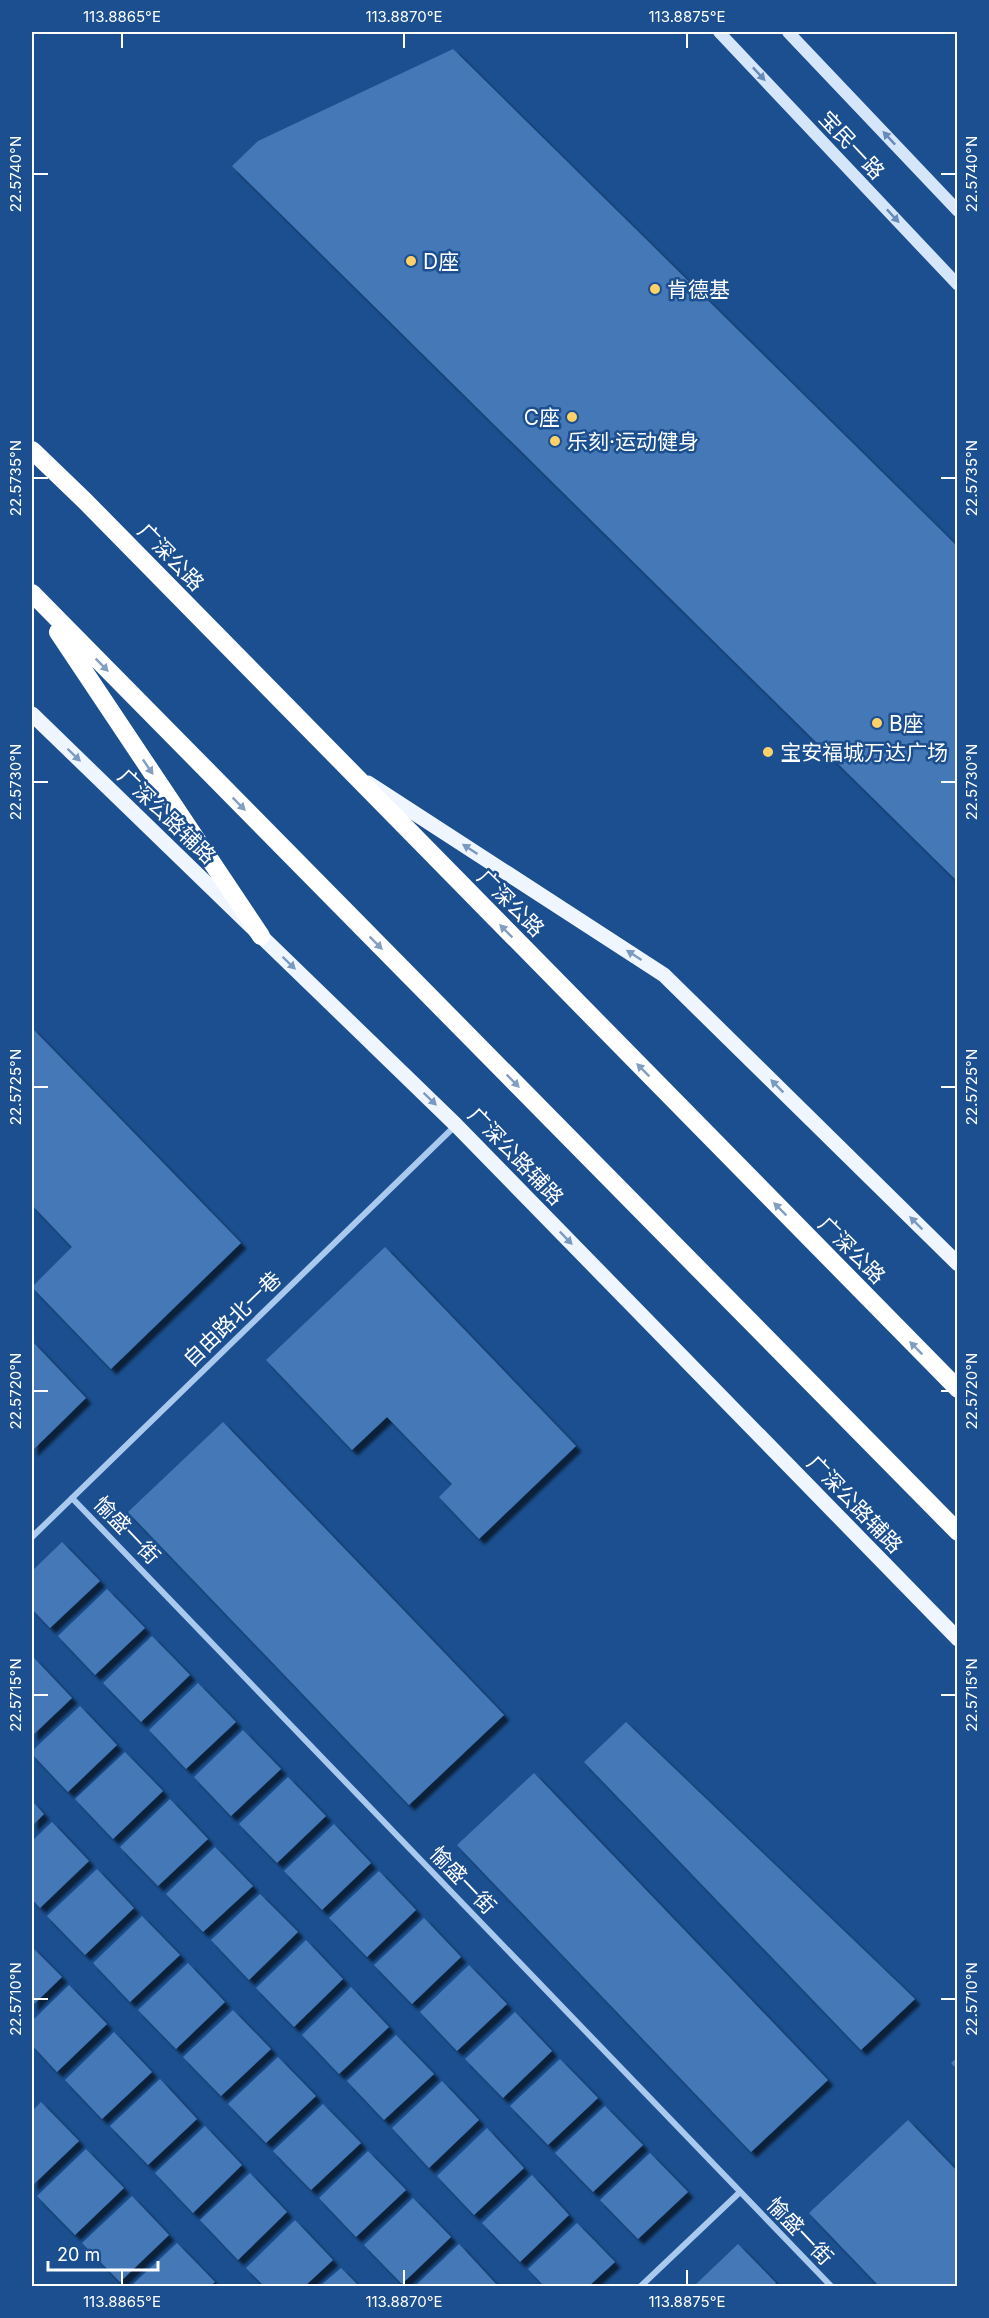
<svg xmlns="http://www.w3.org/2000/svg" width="989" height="2318" font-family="Inter,'Noto Sans SC',sans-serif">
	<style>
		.building { fill: #4478b7; filter: url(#shadow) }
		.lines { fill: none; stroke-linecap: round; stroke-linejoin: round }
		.street { stroke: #a9c9ee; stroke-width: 6 }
		.secondary { stroke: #d6e6fa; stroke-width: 12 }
		.primary { stroke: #f0f6ff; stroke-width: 15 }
		.highway { stroke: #fff; stroke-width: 18 }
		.oneway { fill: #668bba }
		.oneway2 { fill: #829ec1 }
		.oneway3 { fill: #7b9ac1 }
		.ticks { fill: none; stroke: #fff; stroke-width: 2 }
		.poi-dot { fill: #ffd166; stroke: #1b4f8f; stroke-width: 2 }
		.labels { text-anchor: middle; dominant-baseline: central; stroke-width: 5; stroke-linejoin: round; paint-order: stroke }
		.street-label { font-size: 21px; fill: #fff; stroke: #1b4f8f }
		.poi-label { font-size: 21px; fill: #fff; stroke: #1b4f8f; text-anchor: start }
		.neatline { fill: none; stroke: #fff; stroke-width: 2 }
		.ticks-label { font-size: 15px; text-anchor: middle; fill: #fff }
	</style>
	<defs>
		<filter id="shadow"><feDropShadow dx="5.5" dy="5.5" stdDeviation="1.5" flood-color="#0009"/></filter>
	</defs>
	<rect width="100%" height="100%" fill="#1b4f8f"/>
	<!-- building -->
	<path class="building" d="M453,49L958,547V882L232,166L258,141Z
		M32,1028L241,1243L111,1369L32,1287L72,1247L32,1205Z
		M385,1247L576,1446L479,1539L439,1497L452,1484L387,1417L352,1450L266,1360Z
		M32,1341L86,1398L32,1451Z
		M223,1422L504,1715L409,1805L128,1512Z
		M62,1542L100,1581L50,1628L32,1609V1571Z
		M107,1589L145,1628L95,1675L58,1636Z
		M152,1636L190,1675L141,1722L103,1683Z
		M34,1658L72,1698L32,1736V1661Z
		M198,1683L236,1722L186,1769L149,1730Z
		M80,1706L117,1745L68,1792L32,1754V1751Z
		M626,1722L915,1999L861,2050L584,1762Z
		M243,1730L281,1769L231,1816L194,1777Z
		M125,1752L163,1791L113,1839L75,1799Z
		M534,1773L828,2080L751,2152L457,1845Z
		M288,1777L326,1816L277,1863L239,1824Z
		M170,1799L208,1839L158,1886L120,1847Z
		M32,1801L44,1814L32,1826Z
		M52,1822L89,1861L40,1908L32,1899V1841Z
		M334,1824L371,1863L322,1910L284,1871Z
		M215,1847L253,1886L203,1932L166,1894Z
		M97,1869L134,1908L85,1955L47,1916Z
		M379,1871L416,1910L367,1957L329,1918Z
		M260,1894L298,1932L249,1980L211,1940Z
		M142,1916L180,1955L130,2002L93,1963Z
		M424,1918L461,1957L412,2004L374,1965Z
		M306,1940L343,1979L294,2027L256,1988Z
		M32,1947L62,1977L32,2006Z
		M188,1963L225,2002L176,2049L138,2010Z
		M469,1965L507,2004L457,2051L420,2012Z
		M69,1985L107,2024L57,2072L32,2045V2021Z
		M351,1987L389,2027L339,2074L302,2035Z
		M233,2010L271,2049L221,2096L183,2057Z
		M515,2012L552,2051L503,2098L465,2059Z
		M114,2032L152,2072L102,2119L65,2080Z
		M396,2035L434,2074L384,2120L347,2081Z
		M278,2057L316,2096L266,2143L228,2104Z
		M958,2057V2070L951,2063Z
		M560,2059L598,2098L548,2145L510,2106Z
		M160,2079L197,2119L148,2165L110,2126Z
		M442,2081L479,2120L429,2168L392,2128Z
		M41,2102L79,2141L32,2186V2111Z
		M323,2104L361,2143L311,2190L273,2151Z
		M605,2106L643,2145L593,2192L555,2153Z
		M908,2120L958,2172V2286H879L809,2213Z
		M205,2126L242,2165L193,2213L155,2173Z
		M487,2128L524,2168L474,2215L437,2176Z
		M86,2149L124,2188L75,2235L37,2196Z
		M368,2151L406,2190L356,2237L319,2198Z
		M650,2153L688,2192L638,2239L600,2200Z
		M250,2173L287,2212L238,2260L200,2220Z
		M532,2175L569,2215L520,2262L482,2223Z
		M132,2196L169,2235L120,2282L82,2243Z
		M413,2198L451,2237L402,2284L364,2245Z
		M295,2220L333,2260L305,2286H264L246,2268Z
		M577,2223L615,2262L589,2286H544L528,2269Z
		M177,2243L215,2282L210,2286H131Z
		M459,2244L496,2284L494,2286H415Z
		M738,2244L776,2283L773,2286H694Z
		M341,2268L359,2286H320Z"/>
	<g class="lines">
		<!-- street -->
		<path class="street" d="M72,1498L831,2286
			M32,1537L455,1126
			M641,2286L740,2192"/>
		<!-- secondary -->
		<path class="secondary" d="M719,32L958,285
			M788,32L958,211"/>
		<!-- primary -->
		<path class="primary" d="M32,714L456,1125L958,1639
			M368,783L664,975L958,1264"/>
		<!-- highway -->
		<path class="highway" d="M32,450L85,501L958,1389
			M32,593L958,1532
			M58,632L261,936"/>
	</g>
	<!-- one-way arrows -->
	<defs><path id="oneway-solid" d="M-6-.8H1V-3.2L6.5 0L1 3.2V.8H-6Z" transform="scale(1.5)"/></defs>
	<g class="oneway">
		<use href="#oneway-solid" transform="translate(759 74) rotate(47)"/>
		<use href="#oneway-solid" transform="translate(889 138) rotate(-133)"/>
		<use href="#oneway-solid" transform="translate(893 216) rotate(47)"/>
	</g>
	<g class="oneway2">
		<use href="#oneway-solid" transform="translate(102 665) rotate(45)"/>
		<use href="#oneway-solid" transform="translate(148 767) rotate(56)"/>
		<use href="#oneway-solid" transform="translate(239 804) rotate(45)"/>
		<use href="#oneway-solid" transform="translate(506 931) rotate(-135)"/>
		<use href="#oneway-solid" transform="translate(376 943) rotate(45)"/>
		<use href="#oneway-solid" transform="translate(643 1070) rotate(-135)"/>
		<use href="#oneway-solid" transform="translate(513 1081) rotate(45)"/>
		<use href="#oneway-solid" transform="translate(780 1209) rotate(-135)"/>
		<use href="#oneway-solid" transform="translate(916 1348) rotate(-135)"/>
	</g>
	<g class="oneway3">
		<use href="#oneway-solid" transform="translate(74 755) rotate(44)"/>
		<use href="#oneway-solid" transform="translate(470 849) rotate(-147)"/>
		<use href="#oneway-solid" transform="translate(634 955) rotate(-147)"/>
		<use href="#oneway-solid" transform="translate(289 963) rotate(44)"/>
		<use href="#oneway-solid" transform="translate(777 1086) rotate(-135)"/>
		<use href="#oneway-solid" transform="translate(430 1099) rotate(44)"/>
		<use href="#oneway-solid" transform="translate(916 1223) rotate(-135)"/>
		<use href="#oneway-solid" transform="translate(566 1238) rotate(46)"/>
	</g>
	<!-- ticks -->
	<path class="ticks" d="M122,33V48M404,33V48M687,33V48M33,174H48M941,174H956M33,478H48M941,478H956M33,782H48M941,782H956M33,1087H48M941,1087H956M33,1391H48M941,1391H956M33,1695H48M941,1695H956M33,1999H48M941,1999H956M122,2270V2285M404,2270V2285M687,2270V2285"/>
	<!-- markers -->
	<g class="poi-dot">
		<circle cx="411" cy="261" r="6"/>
		<circle cx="655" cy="289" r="6"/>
		<circle cx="572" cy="417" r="6"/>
		<circle cx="555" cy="441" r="6"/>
		<circle cx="877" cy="723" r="6"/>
		<circle cx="768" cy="752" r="6"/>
	</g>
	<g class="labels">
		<!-- street labels -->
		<g class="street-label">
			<text transform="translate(852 145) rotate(47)">宝民一路</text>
			<text transform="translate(171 557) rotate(46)">广深公路</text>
			<text transform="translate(167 816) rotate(44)">广深公路辅路</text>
			<text transform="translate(511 903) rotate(45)">广深公路</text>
			<text transform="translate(516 1156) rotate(46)">广深公路辅路</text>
			<text transform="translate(852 1250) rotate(45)">广深公路</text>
			<text transform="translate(232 1319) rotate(-44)">自由路北一巷</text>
			<text transform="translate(855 1504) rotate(46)">广深公路辅路</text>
			<text transform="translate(127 1530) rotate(46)">愉盛一街</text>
			<text transform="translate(463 1880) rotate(46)">愉盛一街</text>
			<text transform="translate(800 2231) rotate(46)">愉盛一街</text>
		</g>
		<!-- poi labels -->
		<g class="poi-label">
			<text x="423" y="261">D座</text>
			<text x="667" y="289">肯德基</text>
			<text x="560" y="417" text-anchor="end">C座</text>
			<text x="567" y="441">乐刻·运动健身</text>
			<text x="889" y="723">B座</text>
			<text x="780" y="752">宝安福城万达广场</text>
		</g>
	</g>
	<!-- border -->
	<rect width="989" height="2318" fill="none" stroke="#1b4f8f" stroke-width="66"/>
	<!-- scale -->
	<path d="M48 2261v9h110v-9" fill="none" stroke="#ffffff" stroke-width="3"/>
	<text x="57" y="2261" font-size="18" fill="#ffffff" stroke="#1b4f8f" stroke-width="4.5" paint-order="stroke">20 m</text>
	<rect x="33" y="33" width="923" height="2252" class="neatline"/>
	<g class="ticks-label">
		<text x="122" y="22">113.8865°E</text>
		<text x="404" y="22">113.8870°E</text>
		<text x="687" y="22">113.8875°E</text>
		<text transform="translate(16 174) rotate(-90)" y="5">22.5740°N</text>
		<text transform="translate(972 174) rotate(-90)" y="5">22.5740°N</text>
		<text transform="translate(16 478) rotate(-90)" y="5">22.5735°N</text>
		<text transform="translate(972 478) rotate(-90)" y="5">22.5735°N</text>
		<text transform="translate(16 782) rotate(-90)" y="5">22.5730°N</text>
		<text transform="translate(972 782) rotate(-90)" y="5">22.5730°N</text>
		<text transform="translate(16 1087) rotate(-90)" y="5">22.5725°N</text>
		<text transform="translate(972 1087) rotate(-90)" y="5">22.5725°N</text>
		<text transform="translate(16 1391) rotate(-90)" y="5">22.5720°N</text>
		<text transform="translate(972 1391) rotate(-90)" y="5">22.5720°N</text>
		<text transform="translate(16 1695) rotate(-90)" y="5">22.5715°N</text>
		<text transform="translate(972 1695) rotate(-90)" y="5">22.5715°N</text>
		<text transform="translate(16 1999) rotate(-90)" y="5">22.5710°N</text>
		<text transform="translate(972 1999) rotate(-90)" y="5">22.5710°N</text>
		<text x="122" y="2307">113.8865°E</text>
		<text x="404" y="2307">113.8870°E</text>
		<text x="687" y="2307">113.8875°E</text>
	</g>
</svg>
